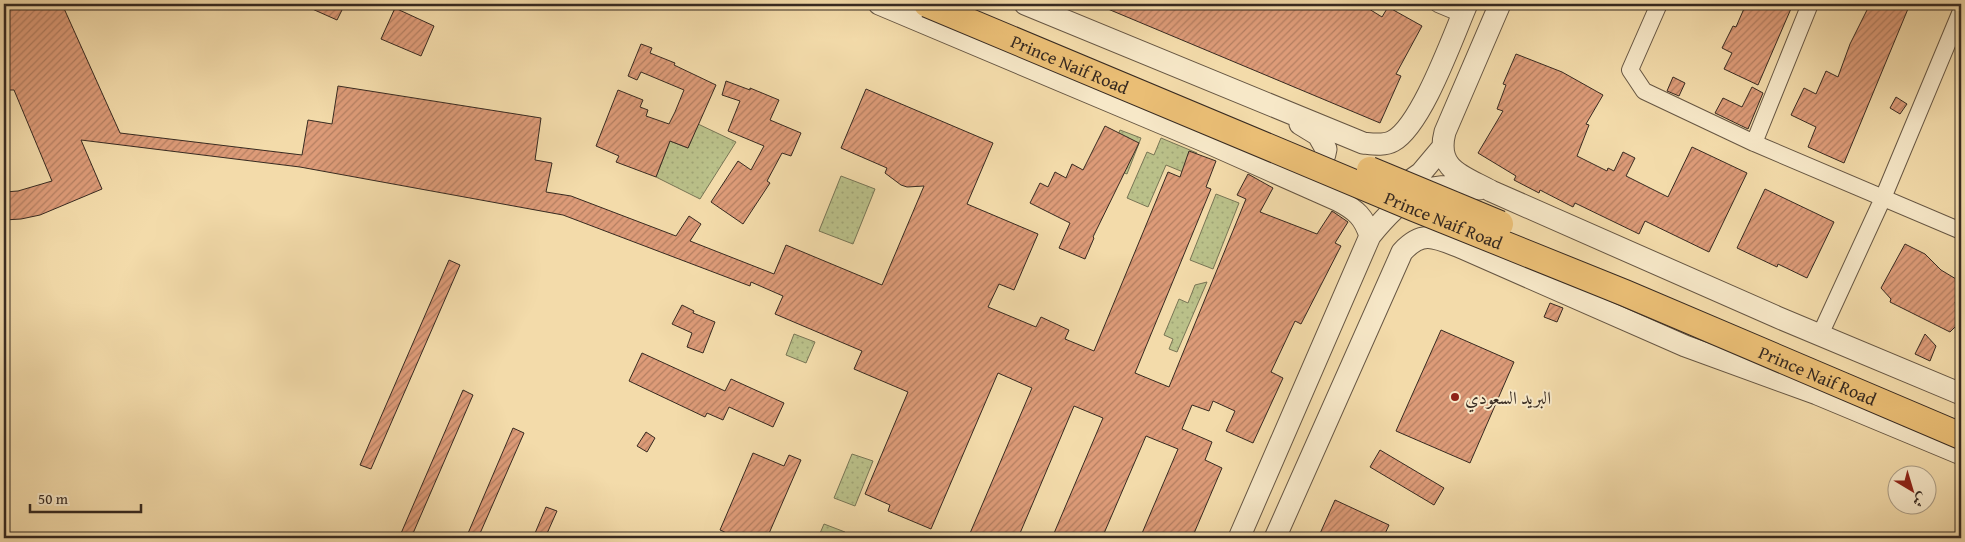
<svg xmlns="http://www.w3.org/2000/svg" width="1965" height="542" font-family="'Gentium Book Plus',Amiri,serif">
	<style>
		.grass { fill: url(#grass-dots); stroke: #787555 }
		.building { fill: url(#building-hatch); stroke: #372a21 }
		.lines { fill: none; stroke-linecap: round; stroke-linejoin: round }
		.minor-casing { stroke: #665643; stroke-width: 18 }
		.tertiary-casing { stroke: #665643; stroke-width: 23 }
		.minor { stroke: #f7e8c8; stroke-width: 16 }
		.tertiary { stroke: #f7e8c8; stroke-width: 21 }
		.primary-bridge-casing { stroke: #372a21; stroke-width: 28; stroke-linecap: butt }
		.primary-bridge { stroke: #eabe75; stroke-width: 26 }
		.poi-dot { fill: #8f2418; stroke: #f7e8c8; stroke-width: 2 }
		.labels { text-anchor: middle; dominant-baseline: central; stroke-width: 4; stroke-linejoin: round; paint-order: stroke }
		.street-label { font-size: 18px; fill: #372a21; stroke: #f7e8c8 }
		.poi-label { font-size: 18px; fill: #372a21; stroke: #f7e8c8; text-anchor: start }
	</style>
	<defs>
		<pattern id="grass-dots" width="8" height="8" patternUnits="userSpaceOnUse" patternTransform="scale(1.25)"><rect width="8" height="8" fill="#bac089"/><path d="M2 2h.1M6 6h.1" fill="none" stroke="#a0a576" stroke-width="1.8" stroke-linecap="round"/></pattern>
		<pattern id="building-hatch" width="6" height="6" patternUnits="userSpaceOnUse" patternTransform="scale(1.25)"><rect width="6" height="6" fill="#dd9b78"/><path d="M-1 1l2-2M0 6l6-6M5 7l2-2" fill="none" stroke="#b47f62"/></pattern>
	</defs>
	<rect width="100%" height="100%" fill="#f3dbaa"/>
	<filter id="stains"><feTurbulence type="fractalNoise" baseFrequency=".004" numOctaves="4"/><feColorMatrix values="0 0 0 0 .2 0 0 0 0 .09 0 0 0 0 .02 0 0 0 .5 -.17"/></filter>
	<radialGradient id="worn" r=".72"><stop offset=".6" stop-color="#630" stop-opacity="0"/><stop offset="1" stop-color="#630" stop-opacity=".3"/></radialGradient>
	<!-- grass -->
	<path class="grass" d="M698,124L736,142L700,199L656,177L670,141L688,148Z
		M1120,130L1141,138L1127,174L1106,165Z
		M1161,138L1197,153L1188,174L1166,165L1148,207L1127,198L1147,152L1154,155Z
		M841,176L875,189L853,244L819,231Z
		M1216,194L1239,203L1213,269L1190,260Z
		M1207,282L1177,352L1169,349L1173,339L1164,335L1179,299L1188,303L1195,285Z
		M794,334L815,342L806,363L786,355Z
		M852,454L873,461L855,506L834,498Z
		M824,524L845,532L842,538H818Z"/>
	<!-- building -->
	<path class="building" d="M4,4H62L120,133L302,155L308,120L332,124L338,86L541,118L535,160L552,163L546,192L571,196L676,236L689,216L701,224L690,241L774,274L786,245L882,285L924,186L907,187L901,185L885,173L887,168L841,148L866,89L993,143L967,204L1038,234L1014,290L999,284L988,307L1036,327L1041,317L1069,330L1065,339L1094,351L1168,172L1180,177L1189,151L1216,161L1206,187L1211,189L1135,373L1169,387L1246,199L1237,195L1248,174L1273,188L1260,212L1317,234L1332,211L1348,222L1335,243L1341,246L1301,324L1295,321L1271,372L1283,378L1253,443L1226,431L1235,411L1213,401L1209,411L1192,405L1182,429L1212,442L1205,460L1222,468L1192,538H1140L1178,449L1146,436L1102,538H1052L1103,418L1074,406L1018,538H968L1032,388L998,373L931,529L888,511L890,505L865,494L908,392L854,369L862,351L775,314L783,296L751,282L750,286L563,215L300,167L81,140L102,189L40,215L21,219L4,220V192L18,191L52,181L14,90H4Z
		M301,4H345L337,20Z
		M1096,4H1361L1382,17L1388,7L1422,26L1396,74L1401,76L1380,123Z
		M1746,4H1793L1758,85L1724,69L1732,53L1722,48L1733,26L1736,27Z
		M1870,4H1910L1844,163L1808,147L1816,127L1791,115L1804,88L1816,94L1826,71L1838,77L1850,44Z
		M395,8L434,26L421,56L381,39Z
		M641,44L652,48L650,53L675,63L674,65L716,85L688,148L670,141L656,177L616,162L619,156L596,146L618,90L643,100L640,107L648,110L646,116L669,124L675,112L684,90L641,72L637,80L628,76Z
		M1516,54L1562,72L1603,95L1586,124L1589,125L1577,156L1607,171L1608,168L1614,171L1623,152L1635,158L1626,176L1668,197L1692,147L1747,173L1709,252L1645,221L1639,234L1575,203L1573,207L1540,190L1539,193L1514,180L1516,176L1478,153L1503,111L1497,109L1506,85L1503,84Z
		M1673,77L1685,83L1679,96L1667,91Z
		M726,81L750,90V88L779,100L770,120L801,133L791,156L782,153L767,181L770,183L743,224L711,202L738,161L751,170L764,146L728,131L740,101L722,95Z
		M1752,87L1763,93L1748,129L1715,113L1723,98L1742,107Z
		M1896,97L1907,104L1900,114L1890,108Z
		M1105,126L1139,143L1093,237L1094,238L1085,259L1059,248L1070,223L1030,203L1040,183L1048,187L1055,172L1066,178L1072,164L1083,170Z
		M1765,189L1834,222L1807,278L1778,264L1777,267L1737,248Z
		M1905,244L1925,254L1941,270L1961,282V291L1955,303L1961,306V321L1950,332L1890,302L1891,299L1881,288Z
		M449,260L460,265L371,469L360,465Z
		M1550,303L1563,308L1557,322L1544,317Z
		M682,305L694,311L693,313L715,322L703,353L687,347L692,333L672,324Z
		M1441,330L1514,362L1470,463L1396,431Z
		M1925,334L1936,346L1930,361L1915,354Z
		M642,353L725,391L731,379L784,403L773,427L729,407L723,420L707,413L705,417L629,381Z
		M463,390L473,395L411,538H399Z
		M513,428L524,433L478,538H466Z
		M646,432L655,438L647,452L637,446Z
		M1380,450L1444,488L1434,505L1370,467Z
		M753,453L784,466L789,455L801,460L767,538L754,534L752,538H738L720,530Z
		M1335,500L1389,525L1383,538H1318Z
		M546,507L557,511L545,538H533Z"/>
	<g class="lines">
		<!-- minor casing -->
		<g class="minor-casing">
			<path id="minor" d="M1438,4L1462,14
				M1659,4L1630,70L1644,91L1754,143L1961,231
				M1754,143L1810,4
				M1820,335L1883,198L1961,11"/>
		</g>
		<!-- tertiary casing -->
		<g class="tertiary-casing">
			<path id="tertiary" d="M879,4L1204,141L1339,201C1356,210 1364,217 1370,236
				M1025,4L1363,143C1373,144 1384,146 1393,141C1422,125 1453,36 1467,4
				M1500,4L1445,132C1435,170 1464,176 1491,191L1777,317L1961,394
				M1300,124L1318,135L1326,149C1324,161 1319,171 1308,176
				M1394,192L1421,173L1442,148
				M1239,538L1370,236C1403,195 1425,179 1479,189
				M1275,538L1402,252C1423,229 1436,238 1462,248L1685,346L1817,394L1961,454"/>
		</g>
		<!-- minor -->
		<use href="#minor" class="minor"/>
		<!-- tertiary -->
		<use href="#tertiary" class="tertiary"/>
		<!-- primary-bridge casing -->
		<g class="primary-bridge-casing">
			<g id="primary-bridge">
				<path id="s1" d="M927,4L1414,208L1625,293L1961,436"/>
				<path d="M1370,170L1500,224"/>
			</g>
		</g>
		<!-- primary-bridge -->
		<use href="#primary-bridge" class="primary-bridge"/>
	</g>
	<!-- markers -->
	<circle class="poi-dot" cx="1455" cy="397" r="5"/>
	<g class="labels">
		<!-- street labels -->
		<g class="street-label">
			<text stroke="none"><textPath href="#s1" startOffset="155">Prince Naif Road</textPath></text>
			<text stroke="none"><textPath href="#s1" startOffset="560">Prince Naif Road</textPath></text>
			<text stroke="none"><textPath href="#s1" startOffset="965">Prince Naif Road</textPath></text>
		</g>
		<!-- poi labels -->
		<g class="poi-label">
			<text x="1465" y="397">البريد السعودي</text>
		</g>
	</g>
	<!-- margin -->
	<rect width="1965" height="542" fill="none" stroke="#f3dbaa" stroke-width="20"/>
	<rect x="5" y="5" width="1955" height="532" fill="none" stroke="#372a21" stroke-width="2.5"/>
	<rect x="10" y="10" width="1945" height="522" fill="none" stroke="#372a21"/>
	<!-- north arrow -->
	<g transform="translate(1912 490) rotate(142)"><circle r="24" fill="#f7e8c8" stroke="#aa9c85"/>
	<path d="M0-4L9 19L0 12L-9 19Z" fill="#8f2418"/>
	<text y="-8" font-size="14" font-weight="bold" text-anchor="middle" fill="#372a21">ش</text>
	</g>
	<!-- scale -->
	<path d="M30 504v8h111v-8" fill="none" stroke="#372a21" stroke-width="2.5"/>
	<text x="38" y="504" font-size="15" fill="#372a21" stroke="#f7e8c8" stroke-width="4" paint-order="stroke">50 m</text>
	<rect width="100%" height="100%" filter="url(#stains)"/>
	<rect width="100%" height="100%" fill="url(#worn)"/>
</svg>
